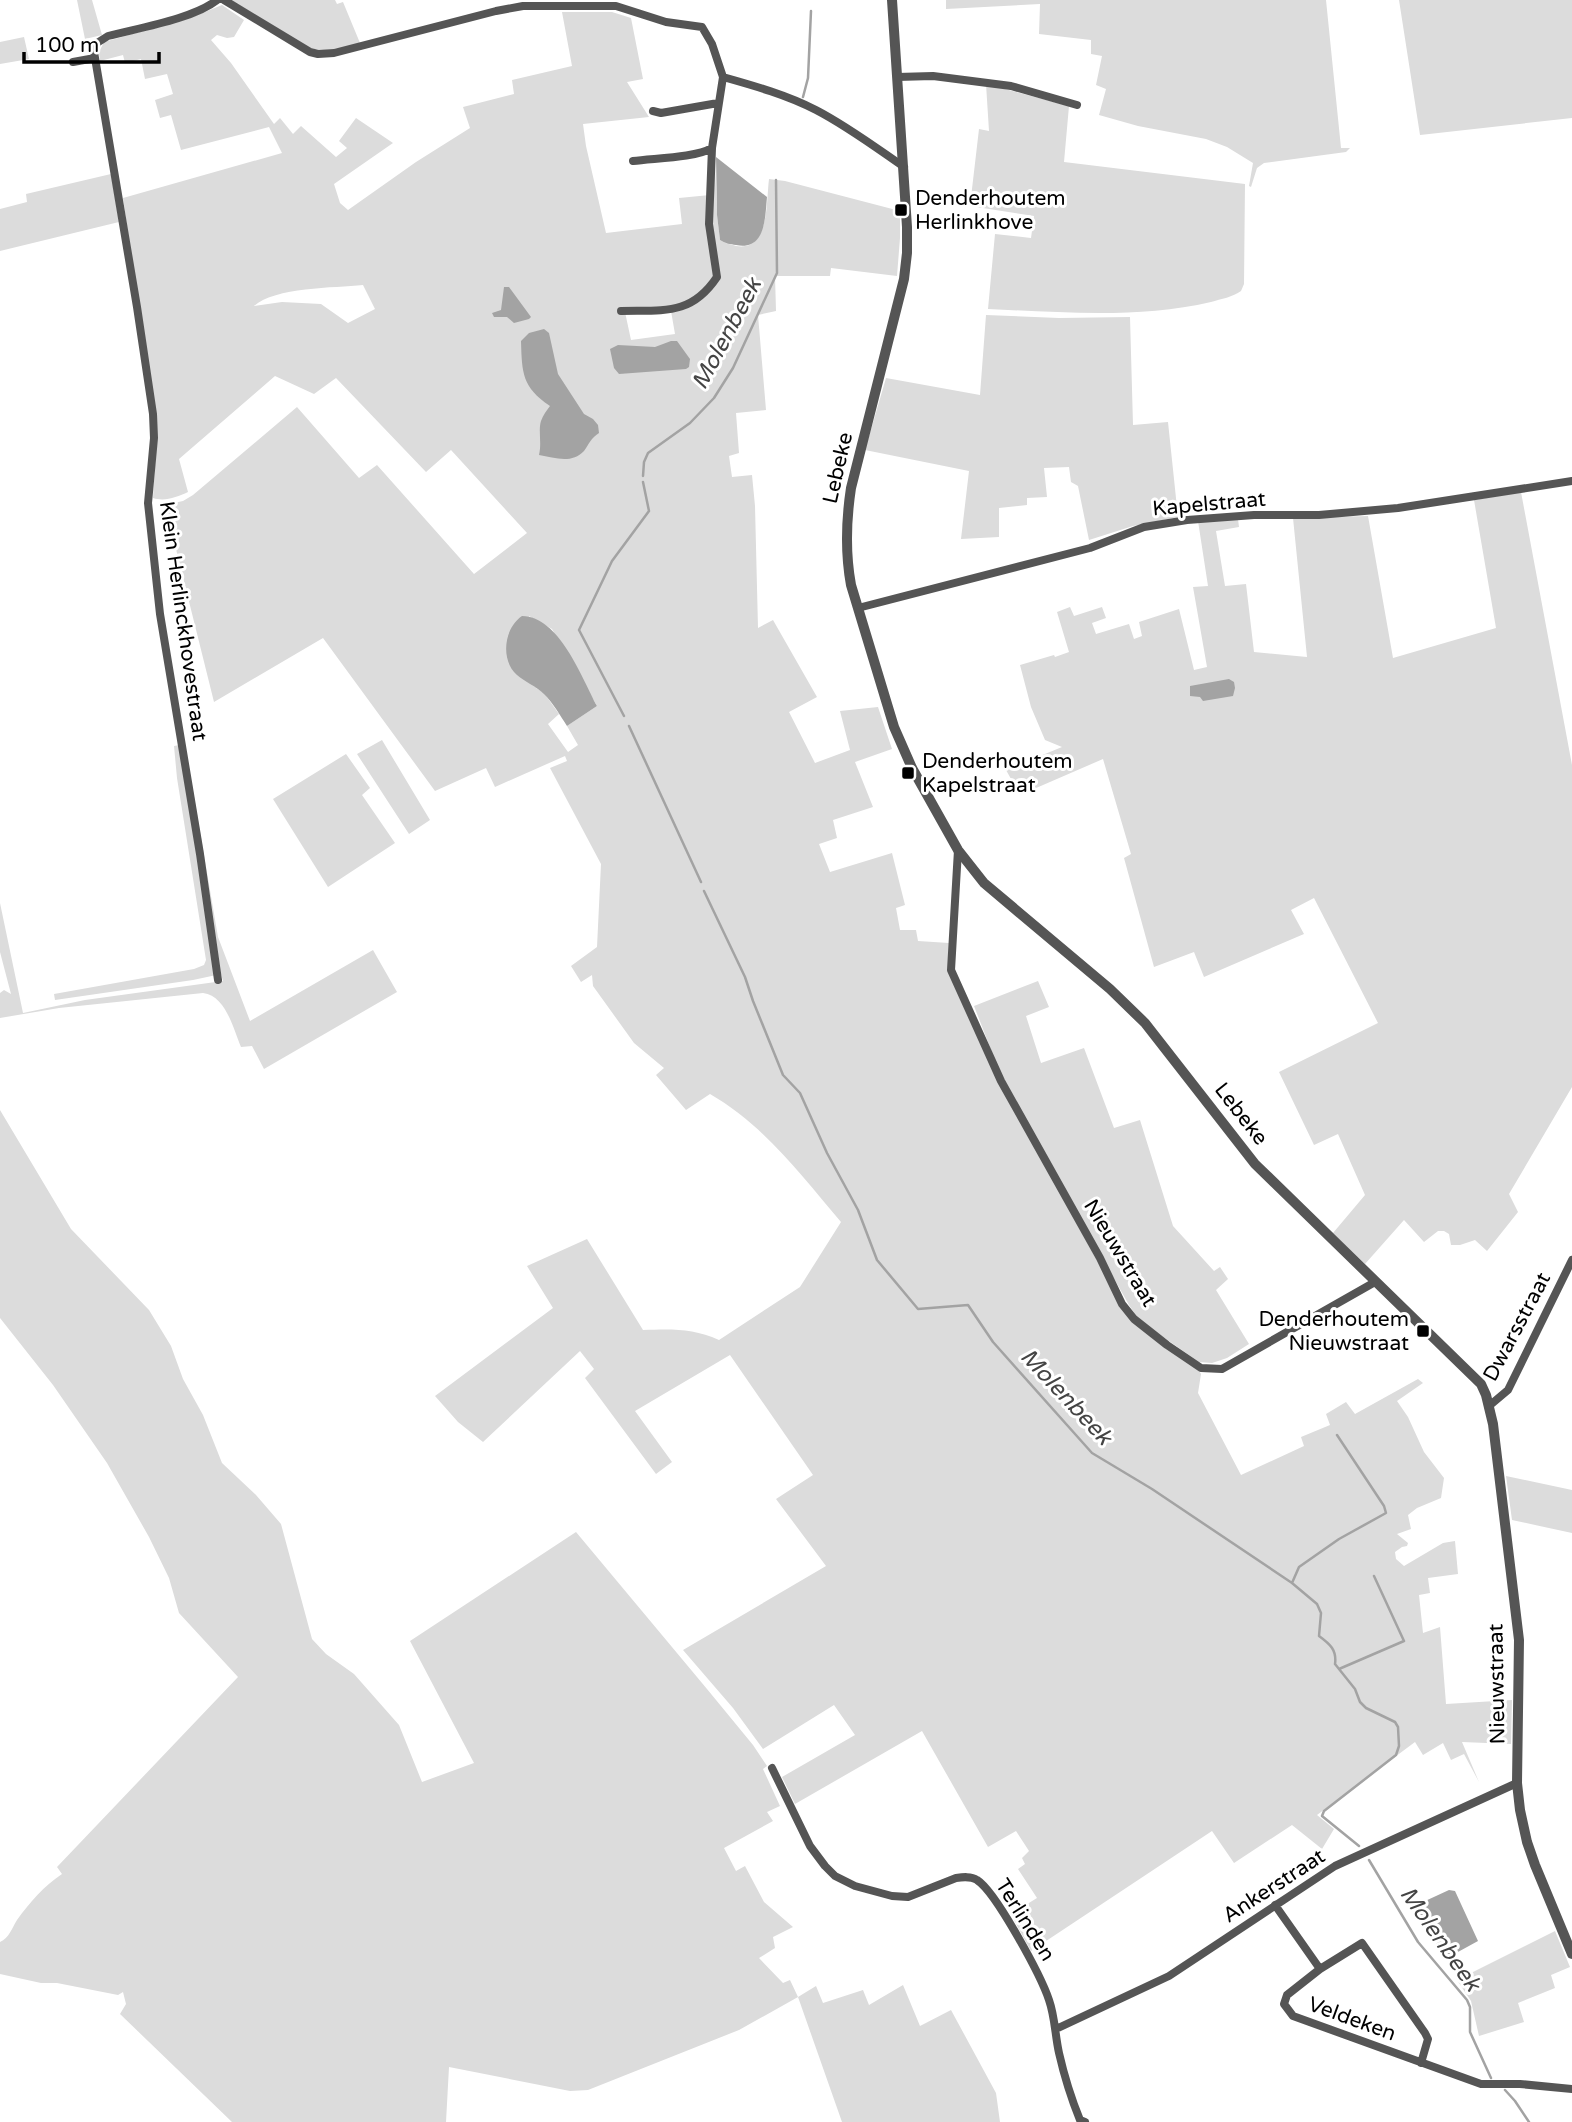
<svg xmlns="http://www.w3.org/2000/svg" width="1572" height="2122" font-family="'Varela Round',sans-serif">
	<style>
		.green { fill: #dcdcdc; fill-rule: evenodd }
		.water { fill: #a3a3a3 }
		.lines { fill: none; stroke-linecap: round; stroke-linejoin: round }
		.stream { stroke: #a3a3a3; stroke-width: 2.5 }
		.minor { stroke: #555; stroke-width: 8 }
		.tertiary { stroke: #555; stroke-width: 10 }
		.poi-dot { fill: #000; stroke: #fff; stroke-width: 2.5 }
		.labels { text-anchor: middle; dominant-baseline: central; stroke-width: 6; stroke-linejoin: round; paint-order: stroke }
		.poi-label { font-size: 21px; fill: #000; stroke: #fff; text-anchor: start }
		.street-label { font-size: 21px; fill: #000; stroke: #fff }
		.water-label { font-size: 23px; font-style: italic; fill: #444; stroke: #fff }
	</style>
	<rect width="100%" height="100%" fill="#fff"/>
	<!-- green -->
	<path class="green" d="M77,0H92L102,35L85,39Z
		M231,0H335L337,4L343,2L360,43C340,48 324,54 305,46Z
		M946,0H1326L1341,148H1350L1346,152L1264,163L1257,168L1251,187L1249,186L1253,163L1227,147L1206,139L1138,126L1099,115L1106,89L1096,85L1102,56L1091,54V40L1039,34L1040,4L946,9Z
		M1399,0H1572V118L1420,135Z
		M222,5L244,20L234,37L227,38L217,35L211,40L231,63L274,124L280,118L293,134L301,126L336,157L347,148L339,141L356,118L393,143L334,184L340,203L348,210L416,162L470,128L463,107L514,94L512,80L572,66L562,12H612L631,18L643,79L627,82L649,117L583,124L586,146L606,233L682,224L679,198L710,195L715,162L717,215L720,240C726,244 730,244 736,246C770,252 766,201 769,179L785,181L900,211V238L897,276L831,268L830,276H775L776,311L758,315L766,410L736,413L739,453L729,456L732,477L752,475L755,506L758,628L773,620L817,697L789,712L815,763L850,750L840,711L878,707L892,749L855,762L873,807L833,820L837,838L819,844L830,872L892,853L905,905L896,908L900,930H916L918,941L949,943L948,970L994,1073L1128,1317L1198,1369L1201,1374L1198,1393L1241,1475L1304,1446L1301,1437L1330,1425L1326,1414L1346,1402L1355,1414L1418,1379L1423,1383L1397,1401L1408,1417L1424,1452L1444,1478L1441,1498L1417,1508L1408,1515L1411,1529L1397,1534L1408,1543L1407,1546L1402,1547L1395,1552L1396,1559L1404,1566L1443,1543L1455,1541L1458,1574L1428,1578L1430,1593L1419,1595L1423,1633L1440,1627L1446,1704L1512,1700L1511,1744L1462,1742L1479,1782L1464,1754L1451,1760L1443,1743L1423,1755L1415,1742L1317,1815L1334,1829L1322,1849L1292,1825L1234,1863L1212,1831L1031,1951L1014,1920L1026,1912L1024,1906L1037,1898L1018,1869L1025,1864L1022,1858L1029,1851L1016,1831L988,1847L922,1731L795,1804L782,1777L855,1735L834,1705L763,1749L733,1708L683,1650L826,1566L776,1499L813,1475L730,1355L635,1411L672,1462L656,1474L585,1378L594,1369L580,1351L483,1442L458,1422L435,1396L553,1308L527,1266L587,1239L643,1330C671,1329 693,1328 719,1340L800,1287L841,1222C802,1176 764,1125 710,1094L686,1110L656,1075L664,1068L634,1043L593,986L592,975L581,982L571,966L597,947L601,864L550,768L567,761L565,756L495,787L486,768L435,791L323,638L214,702L165,505L183,501L193,495L297,407L359,478L377,465L474,574L527,533L451,450L426,472L336,378L314,394L275,376L179,459L188,492C177,497 165,502 153,498L157,434L123,198L282,153L269,127L181,150L171,115L160,118L155,100L173,94L167,74L145,79L141,59L125,63L123,55L100,61L99,52L104,42L190,18ZM363,285L375,309L348,323L321,304L282,302L254,306C275,287 334,288 363,285ZM671,311L675,334L631,340L625,312ZM529,616L552,629L597,706L567,726L578,745L568,752L548,724L559,714L544,693L536,688Z
		M24,37L29,59L0,64V42Z
		M986,84L1069,106L1064,162L1245,184L1244,284L1241,291C1233,297 1221,299 1211,302C1138,319 1061,312 988,309L995,234L1031,238L1034,216L970,206L979,129L989,131Z
		M111,174L119,222L0,251V209L27,202L26,194Z
		M986,315L1059,318L1130,317L1133,425L1168,422L1178,517L1133,526L1089,540L1078,486L1071,482L1069,467L1044,468L1047,497L1027,498V505L999,508V537L961,539L969,471L865,450L886,378L980,395Z
		M1521,492L1572,765V1087L1509,1194L1518,1212L1487,1251L1475,1240L1460,1245H1451L1449,1234L1444,1231H1438L1424,1242L1404,1220L1365,1264L1333,1233L1365,1195L1338,1134L1314,1145L1279,1072L1378,1023L1314,898L1291,910L1304,934L1204,977L1194,952L1154,967L1124,858L1131,854L1103,759L1020,795L1006,770L1062,747L1045,740L1031,707L1020,665L1054,655L1055,657L1069,652L1057,612L1070,607L1074,616L1102,607L1106,618L1092,623L1096,634L1129,624L1134,639L1142,636L1139,622L1179,609L1194,670L1207,667L1193,587L1208,586L1198,521L1238,519L1239,527L1216,531L1225,586L1246,584L1254,652L1307,657L1293,518L1368,516L1393,658L1496,628L1474,500Z
		M382,740L430,820L409,834L357,754Z
		M185,744L218,937L250,1021L373,950L397,992L264,1069L252,1046L241,1047C233,1028 226,996 203,993L59,1008L0,1018V993L4,990L11,994L0,952V903L23,1013L85,1000L223,981L221,974L193,980L55,1000L54,994L194,969L204,965L206,960L177,778L174,746Z
		M346,754L370,788L362,795L395,843L328,887L273,799Z
		M1038,981L1049,1007L1026,1016L1041,1063L1084,1048L1114,1128L1140,1120L1173,1226L1214,1271L1220,1267L1228,1279L1216,1290L1249,1344L1227,1358L1212,1363L1199,1362L1139,1320L1129,1305L1018,1108L997,1065L974,1006Z
		M0,1110L71,1229L149,1310L171,1346L183,1379L203,1415L222,1463L256,1495L281,1524L312,1639L326,1654L354,1674L399,1725L422,1782L474,1763L410,1641L576,1532L707,1689L753,1745L767,1766L763,1769L780,1806L767,1812L773,1821L724,1848L736,1871L745,1866L764,1902L793,1927L773,1937L775,1948L759,1958L783,1983L790,1980L798,1997L816,1986L823,2003L863,1990L869,2005L903,1985L920,2026L951,2010L996,2093L1000,2122H842L798,1997L739,2030L588,2090L570,2091L449,2067L446,2122H232L120,2014L126,2004L123,1992L118,1995L57,1983H41L0,1974V1942C9,1938 12,1928 17,1920C30,1902 44,1886 62,1874L57,1867L238,1677L179,1613L169,1578L149,1537L107,1463L53,1385L0,1318Z
		M1506,1476L1572,1490V1533L1512,1520Z
		M1555,1931L1570,1967L1551,1975L1555,1988L1518,2003L1524,2022L1479,2036L1471,2001L1457,1980Z"/>
	<!-- water -->
	<path class="water" d="M716,157L767,197C765,217 766,251 736,245C730,244 726,244 720,240L717,215Z
		M504,287H509L531,317L529,319L514,323L507,317H494L492,313L501,310Z
		M544,329L549,333L558,374L584,414L593,419L598,425L599,433C591,438 589,444 584,451C572,464 555,458 539,455C542,443 538,431 541,421C543,415 547,410 550,406C522,387 522,373 521,341L529,333Z
		M671,341H677L690,359L689,367L686,369L619,374L614,368L610,349L618,345L655,347Z
		M522,616C559,616 582,678 597,706L567,726C560,715 553,703 544,694C536,686 525,682 517,675C500,660 504,628 522,616Z
		M1229,679L1234,682L1235,688L1233,696L1203,701L1200,697L1190,696V686Z
		M1449,1890L1455,1891L1478,1941L1447,1958L1410,1908Z"/>
	<g class="lines">
		<!-- stream -->
		<path class="stream" d="M803,97L808,78L811,11
			M643,476L644,462L648,453L690,423L714,398L733,368L777,273L776,180
			M624,716L579,630L612,561L649,511L643,482
			M629,726L701,882
			M704,891L745,977L753,1001L783,1075L800,1093L827,1153L858,1210L877,1260L918,1309L968,1305L993,1342L1092,1453L1152,1489L1292,1583L1317,1604L1321,1613L1319,1636C1330,1644 1337,1650 1335,1664L1355,1689L1360,1702L1366,1708L1395,1722L1398,1727L1399,1746L1396,1755L1324,1811L1322,1816L1359,1846
			M1292,1583L1299,1567L1339,1539L1386,1513L1384,1506L1337,1435
			M1339,1669L1404,1641L1374,1576
			M1369,1860L1418,1942L1467,2000L1470,2007V2032L1491,2078
			M1505,2090L1515,2101L1529,2122"/>
		<!-- minor -->
		<path class="minor" d="M217,0C193,19 138,28 108,36L97,43L94,52L137,307L153,414L154,438L148,503L160,614L200,854L218,980
			M224,0L310,52L318,54L334,53L496,11L523,6H616L666,22L702,27L712,44L723,77C755,86 787,95 816,110C847,126 875,147 904,167
			M73,62L95,58
			M897,77L933,76L1011,86L1077,105
			M653,111L661,113L718,103
			M633,161C654,158 695,158 712,148L723,77
			M621,311C663,310 691,316 717,277L709,224L712,148
			M858,608L1090,548L1144,527L1187,520L1254,515H1319L1398,508L1572,481
			M958,850L951,970L1001,1081L1100,1258L1122,1304L1134,1319L1167,1345L1201,1368L1222,1369L1375,1282
			M1489,1406L1508,1390L1572,1260
			M772,1768L810,1846L825,1866L835,1876L855,1886L892,1896L908,1897L956,1878C963,1877 971,1876 977,1880C996,1892 1041,1976 1049,2000C1055,2017 1055,2035 1059,2053C1064,2075 1071,2098 1080,2120L1085,2122
			M1275,1905L1320,1969L1287,1995L1284,2004L1293,2016L1481,2084H1520L1572,2089
			M1320,1969L1362,1943L1425,2033L1428,2039L1421,2063
			M1056,2029L1169,1976L1335,1866L1517,1783"/>
		<!-- tertiary -->
		<path class="tertiary" d="M892,0L907,227V253L904,279L851,488C846,521 845,552 851,585L894,727L912,768L958,850L984,883L1110,989L1145,1023L1255,1164L1481,1384L1486,1395L1493,1424L1519,1640L1517,1783L1520,1810L1527,1842L1535,1865L1572,1954"/>
	</g>
	<!-- markers -->
	<g class="poi-dot">
		<rect x="894" y="203" width="14" height="14" rx="3.5"/>
		<rect x="901" y="766" width="14" height="14" rx="3.5"/>
		<rect x="1416" y="1324" width="14" height="14" rx="3.5"/>
	</g>
	<g class="labels">
		<!-- poi labels -->
		<g class="poi-label">
			<text x="915" y="198">Denderhoutem<tspan x="915" dy="24">Herlinkhove</tspan></text>
			<text x="922" y="761">Denderhoutem<tspan x="922" dy="24">Kapelstraat</tspan></text>
			<text x="1409" y="1319" text-anchor="end">Denderhoutem<tspan x="1409" dy="24">Nieuwstraat</tspan></text>
		</g>
		<!-- street labels -->
		<g class="street-label">
			<text transform="translate(838 468) rotate(-77)">Lebeke</text>
			<text transform="translate(1209 504) rotate(-5)">Kapelstraat</text>
			<text transform="translate(183 621) rotate(82)">Klein Herlinckhovestraat</text>
			<text transform="translate(1241 1114) rotate(52)">Lebeke</text>
			<text transform="translate(1120 1253) rotate(59)">Nieuwstraat</text>
			<text transform="translate(1517 1327) rotate(-62)">Dwarsstraat</text>
			<text transform="translate(1497 1684) rotate(-91)">Nieuwstraat</text>
			<text transform="translate(1274 1886) rotate(-33)">Ankerstraat</text>
			<text transform="translate(1025 1920) rotate(58)">Terlinden</text>
			<text transform="translate(1352 2019) rotate(20)">Veldeken</text>
		</g>
		<!-- water labels -->
		<g class="water-label">
			<text transform="translate(727 334) rotate(-62)">Molenbeek</text>
			<text transform="translate(1066 1397) rotate(47)">Molenbeek</text>
			<text transform="translate(1440 1939) rotate(55)">Molenbeek</text>
		</g>
	</g>
	<!-- scale -->
	<path d="M24 52v10h135v-10" fill="none" stroke="#000000" stroke-width="3.5"/>
	<text x="35" y="52" font-size="21" fill="#000000" stroke="#ffffff" stroke-width="5" paint-order="stroke">100 m</text>
</svg>
